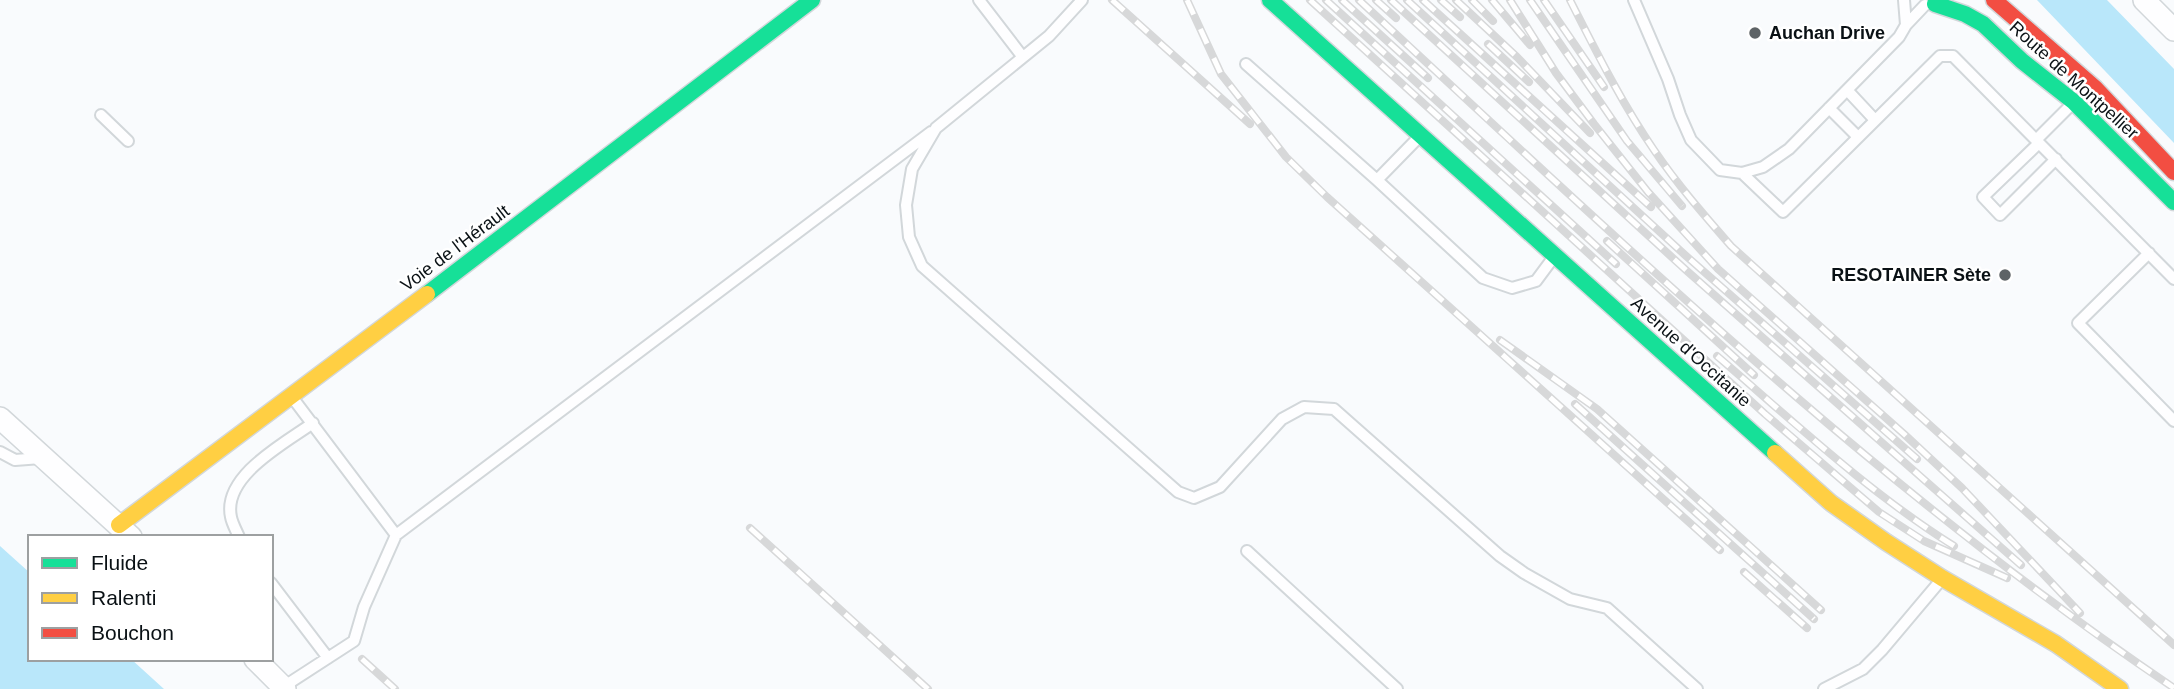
<svg xmlns="http://www.w3.org/2000/svg" width="2174" height="689" font-family="Helvetica,sans-serif">
	<style>
		.water { fill: #b9e7fa }
		.lines { fill: none; stroke-linecap: round; stroke-linejoin: round }
		.lane-casing { stroke: #d2d7da; stroke-width: 14 }
		.street-casing { stroke: #d2d7da; stroke-width: 24 }
		.fast-casing { stroke: #d2d7da; stroke-width: 19 }
		.slow-casing { stroke: #d2d7da; stroke-width: 19 }
		.jam-casing { stroke: #d2d7da; stroke-width: 19 }
		.lane { stroke: #fefeff; stroke-width: 10 }
		.street { stroke: #fefeff; stroke-width: 21 }
		.fast { stroke: #16e098; stroke-width: 16 }
		.slow { stroke: #ffcf43; stroke-width: 16 }
		.jam { stroke: #f24e42; stroke-width: 16 }
		.rail-casing { stroke: #d7d8d9; stroke-width: 8 }
		.rail { stroke: #fff; stroke-width: 5; stroke-dasharray: 16; stroke-linecap: butt }
		.poi-dot { fill: #5e6366; stroke: #fff; stroke-width: 2.5 }
		.labels { text-anchor: middle; dominant-baseline: central; stroke-width: 5; stroke-linejoin: round; paint-order: stroke }
		.poi-label { font-size: 18px; font-weight: bold; fill: #0a1115; stroke: #fff; text-anchor: start }
		.street-label { font-size: 18px; fill: #0a1115; stroke: #fff }
	</style>
	<rect width="100%" height="100%" fill="#f9fbfd"/>
	<!-- water -->
	<path class="water" d="M2037,0H2107L2174,69V143Z
		M0,546L30,573V659H131L164,689H0Z"/>
	<g class="lines">
		<!-- lane casing -->
		<g class="lane-casing">
			<path id="lane" d="M979,0L1022,56
				M1082,0L1049,36L936,128L912,169L906,205L909,237L922,266L1178,492L1194,498L1220,487L1282,419L1304,407L1334,409L1500,556L1524,573L1570,599L1607,608L1697,689
				M1634,0L1668,79L1680,115L1691,140L1720,170L1742,173L1763,167L1789,149L1899,37L1906,25L1925,5
				M1904,0L1906,25
				M1246,64L1377,180L1483,278L1512,288L1536,281L1553,258
				M1847,90L1875,120
				M1829,108L1858,137
				M101,115L128,141
				M2036,140L2174,279
				M2039,143L1983,197L2000,215L2056,159
				M1742,173L1783,212L1940,56H1953L2036,140L2072,104
				M1377,180L1419,137
				M2149,253L2078,323L2174,421
				M292,397L396,535
				M0,452L15,460L41,458
				M239,537C236,530 232,523 231,517C222,476 285,443 313,423
				M1247,551L1397,689
				M271,583L328,658
				M283,687L354,641L364,607L396,535L931,132
				M1824,689L1863,669L1882,650L1941,580"/>
		</g>
		<!-- street casing -->
		<g class="street-casing">
			<path id="street" d="M2144,0L2174,30
				M0,418L131,537
				M255,659L285,689"/>
		</g>
		<!-- fast casing -->
		<g class="fast-casing">
			<path id="fast" d="M1270,0L1775,453
				M1935,4L1965,14L1983,24L2022,61L2074,102L2174,202
				M427,294L812,0"/>
		</g>
		<!-- slow casing -->
		<g class="slow-casing">
			<path id="slow" d="M1775,453L1831,503L1886,542L1942,578L2056,644L2120,689
				M119,525L427,294"/>
		</g>
		<!-- jam casing -->
		<g class="jam-casing">
			<path id="jam" d="M1994,0L2095,88L2174,172"/>
		</g>
		<!-- lane -->
		<use href="#lane" class="lane"/>
		<!-- street -->
		<use href="#street" class="street"/>
		<!-- fast -->
		<use href="#fast" class="fast"/>
		<!-- slow -->
		<use href="#slow" class="slow"/>
		<!-- jam -->
		<use href="#jam" class="jam"/>
		<!-- rail casing -->
		<g class="rail-casing">
			<path id="rail" d="M1112,0L1250,124
				M1187,0L1221,74L1286,157L1327,197L1720,550
				M1310,0L1765,414L1879,512L1924,541L2007,578
				M1326,0L1616,264
				M1342,0L1428,78
				M1359,0C1620,241 1878,489 2174,688
				M1376,0L1396,18
				M1391,0L1687,271L2021,565
				M1407,0L1685,255L1917,459
				M1423,0L1651,207
				M1441,0L1460,17
				M1456,0L1517,57L1590,133
				M1472,0L1493,21
				M1492,0L1530,45
				M1510,0L1556,73L1594,124L1648,192L1718,269L1904,434L1962,488L2080,613
				M1530,0L1627,141L1682,206
				M1544,0L1604,87
				M1570,0C1596,51 1621,102 1654,150C1677,184 1704,215 1731,246L2174,645
				M1488,44L1529,82
				M1607,241L1754,375
				M1500,340L1597,409L1821,610
				M1717,356C1794,422 1868,492 1954,546
				M1575,404L1814,619
				M750,528L928,689
				M1744,572L1807,628
				M362,659L395,689"/>
		</g>
		<!-- rail -->
		<use href="#rail" class="rail"/>
	</g>
	<!-- markers -->
	<g class="poi-dot">
		<circle cx="1755" cy="33" r="7"/>
		<circle cx="2005" cy="275" r="7"/>
	</g>
	<g class="labels">
		<!-- poi labels -->
		<g class="poi-label">
			<text x="1769" y="33">Auchan Drive</text>
			<text x="1991" y="275" text-anchor="end">RESOTAINER Sète</text>
		</g>
		<!-- street labels -->
		<g class="street-label">
			<text transform="translate(2074 80) rotate(42)">Route de Montpellier</text>
			<text transform="translate(455 248) rotate(-37)">Voie de l'Hérault</text>
			<text transform="translate(1691 352) rotate(42)">Avenue d'Occitanie</text>
		</g>
	</g>
	<!-- legend -->
	<rect x="28" y="535" width="245" height="126" fill="#ffffff" stroke="#9da0a1" stroke-width="2"/>
	<rect x="42" y="558" width="35" height="10" fill="#16e098" stroke="#9da0a1" stroke-width="2"/>
	<text x="91" y="570" font-size="21" fill="#0a1115">Fluide</text>
	<rect x="42" y="593" width="35" height="10" fill="#ffcf43" stroke="#9da0a1" stroke-width="2"/>
	<text x="91" y="605" font-size="21" fill="#0a1115">Ralenti</text>
	<rect x="42" y="628" width="35" height="10" fill="#f24e42" stroke="#9da0a1" stroke-width="2"/>
	<text x="91" y="640" font-size="21" fill="#0a1115">Bouchon</text>
</svg>
